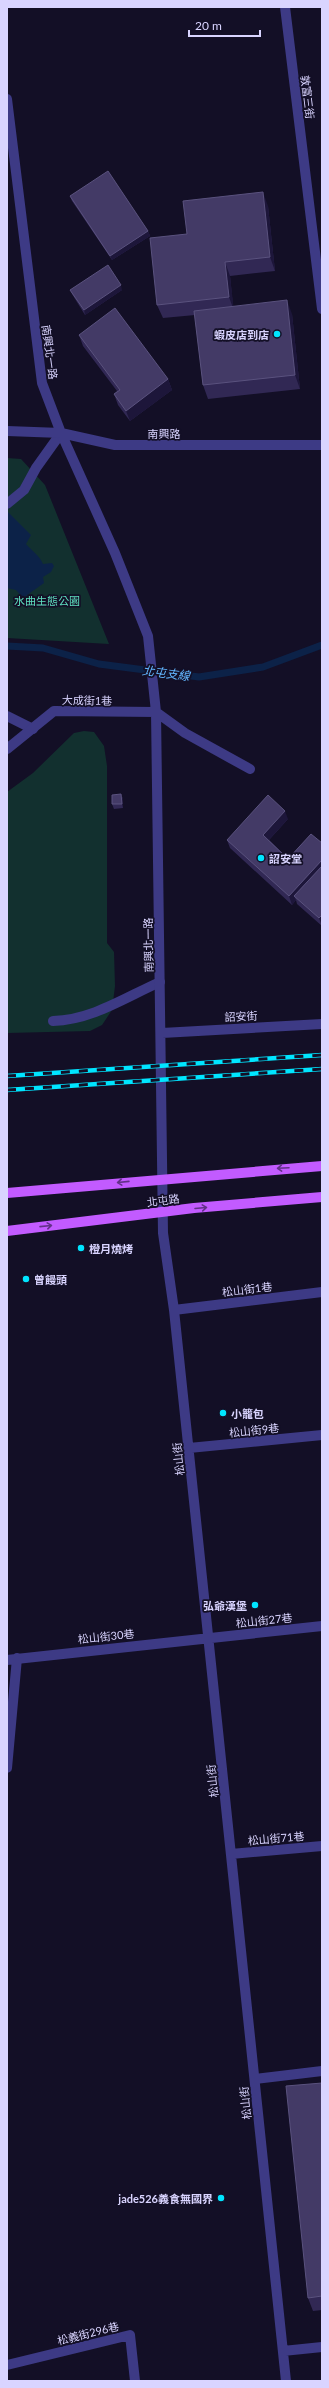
<svg xmlns="http://www.w3.org/2000/svg" width="329" height="2388" viewBox="0 0 329 2388" font-family="Lato,'Noto Sans TC',sans-serif">
  <rect width="100%" height="100%" fill="#130f26"/>
  <path fill="#12302f" d="M 7,458 L 21,459 L 45,485 L 109,644 L 7,638 Z
    M 84,731 L 94,732 L 104,746 L 107,766 L 107,943 L 114,952 L 115,986 L 112,1010 L 102,1025 L 90,1031 L 7,1033 L 7,792 L 33,773 L 74,733 Z"/>
  <path fill="#0c2248" d="M 7,511 L 31,535 L 26,544 C 32,551 39,555 43,564 L 52,563 L 54,566 L 51,572 L 43,577 L 44,583 L 23,598 L 16,590 L 7,588 Z"/>
  <g fill="none" stroke-linecap="round" stroke-linejoin="round">
    <path stroke="#0c2248" stroke-width="7" d="M 7,646 L 43,648 L 99,664 L 199,677 L 263,667 L 322,645"/>
    <path stroke="#3d3a85" stroke-width="10" d="M 7,504 L 24,490 L 36,468 L 61,433
      M 7,716 L 33,729
      M 53,1021 C 92,1020 126,997 160,982"/>
    <path stroke="#3d3a85" stroke-width="10" d="M 285,7 L 322,309
      M 7,99 L 42,383 L 61,433 L 115,553 L 148,636 L 156,712 L 163,1233 L 174,1310 L 286,2381
      M 7,431 L 61,433 L 115,445 L 322,445
      M 156,712 L 185,733 L 250,769
      M 7,749 L 54,711 L 156,712
      M 162,1033 L 322,1024
      M 174,1310 L 322,1292
      M 189,1448 L 322,1435
      M 7,1660 L 322,1626
      M 7,1768 L 17,1658
      M 231,1854 L 322,1846
      M 255,2079 L 322,2071
      M 283,2351 L 322,2347
      M 7,2365 L 130,2335 L 135,2381"/>
    <path stroke="#c25bff" stroke-width="10" d="M 7,1193 L 322,1166
      M 7,1231 L 194,1208 L 322,1197"/>
    <defs>
      <path id="rail" d="M 7,1076 L 322,1055
        M 7,1090 L 322,1069"/>
    </defs>
    <use href="#rail" stroke="#00e5ff" stroke-width="4.5"/>
    <use href="#rail" stroke="#130f26" stroke-width="3" stroke-dasharray="9" stroke-linecap="butt"/>
  </g>
  <path fill="#312854" d="M 70,196 L 148,231 L 150,236 L 112,260 L 72,201 Z
    M 268,206 L 275,271 L 230,276 L 233,306 L 292,314 L 300,389 L 208,399 L 203,385 L 195,315 L 163,318 L 157,305 L 187,234 Z
    M 70,290 L 122,290 L 85,315 L 72,294 Z
    M 79,335 L 168,379 L 172,390 L 130,421 L 118,405 L 114,394 L 117,391 L 83,346 Z
    M 121,794 L 123,799 L 123,808 L 114,809 L 112,804 Z
    M 288,819 L 269,840 L 288,859 L 322,843 L 322,926 L 297,904 L 296,900 L 292,905 L 230,848 L 227,840 Z
    M 322,2083 L 322,2310 L 313,2311 L 308,2298 Z"/>
  <path fill="#1d163a" d="M 263,192 L 268,206 L 275,271 L 270,257 Z
    M 148,231 L 150,236 L 112,260 L 110,256 Z
    M 225,262 L 230,276 L 234,311 L 229,297 Z
    M 121,285 L 122,290 L 85,315 L 84,310 Z
    M 287,300 L 292,314 L 300,389 L 295,375 Z
    M 168,379 L 172,390 L 130,421 L 126,411 Z
    M 121,794 L 123,799 L 123,808 L 122,804 Z
    M 285,811 L 288,819 L 266,843 L 263,835 Z
    M 322,860 L 322,871 L 294,896 L 296,900 L 292,905 L 289,896 Z
    M 322,915 L 322,926 L 319,918 Z"/>
  <path fill="#433a66" stroke="#5a527e" d="M 108,171 L 148,231 L 110,256 L 70,196 Z
    M 263,192 L 270,257 L 225,262 L 229,297 L 157,305 L 150,238 L 187,234 L 183,201 Z
    M 108,265 L 121,285 L 84,310 L 70,290 Z
    M 287,300 L 295,375 L 203,385 L 194,311 Z
    M 115,308 L 168,379 L 126,411 L 114,394 L 120,390 L 79,335 Z
    M 121,794 L 122,804 L 112,804 L 112,795 Z
    M 268,795 L 285,811 L 263,835 L 288,859 L 311,834 L 322,843 L 322,860 L 289,896 L 227,840 Z
    M 322,866 L 322,915 L 319,918 L 294,896 Z
    M 322,2083 L 322,2296 L 308,2298 L 286,2086 Z"/>
  <defs><path id="oneway-shaft" d="M-6 0H5M1.5-3L5.5 0L1.5 3" fill="none" stroke-width="1.6" stroke-linecap="round" stroke-linejoin="round"/></defs>
  <g stroke="#623188">
    <use href="#oneway-shaft" transform="translate(283 1168) rotate(177)"/>
    <use href="#oneway-shaft" transform="translate(123 1182) rotate(174)"/>
    <use href="#oneway-shaft" transform="translate(201 1208) rotate(-5)"/>
    <use href="#oneway-shaft" transform="translate(46 1226) rotate(-6)"/>
  </g>
  <g fill="#00e5ff" stroke="#130f26" stroke-width="1.5">
    <circle cx="277" cy="334" r="4"/>
    <circle cx="261" cy="858" r="4"/>
    <circle cx="81" cy="1248" r="4"/>
    <circle cx="26" cy="1279" r="4"/>
    <circle cx="223" cy="1413" r="4"/>
    <circle cx="255" cy="1605" r="4"/>
    <circle cx="221" cy="2198" r="4"/>
  </g>
  <g text-anchor="middle" dominant-baseline="central" stroke-width="3.5" stroke-linejoin="round" paint-order="stroke">
    <g font-size="11" fill="#d9d4ff" stroke="#130f26">
      <text transform="translate(308 97) rotate(83)">敦富三街</text>
      <text transform="translate(50 352) rotate(82)">南興北一路</text>
      <text x="164" y="433">南興路</text>
      <text transform="translate(87 700) rotate(1)">大成街1巷</text>
      <text transform="translate(148 945) rotate(-91)">南興北一路</text>
      <text transform="translate(241 1016) rotate(-3)">詔安街</text>
      <text transform="translate(163 1200) rotate(-7)">北屯路</text>
      <text transform="translate(247 1289) rotate(-7)">松山街1巷</text>
      <text transform="translate(254 1430) rotate(-6)">松山街9巷</text>
      <text transform="translate(178 1459) rotate(-96)">松山街</text>
      <text transform="translate(264 1620) rotate(-6)">松山街27巷</text>
      <text transform="translate(106 1636) rotate(-6)">松山街30巷</text>
      <text transform="translate(212 1781) rotate(-96)">松山街</text>
      <text transform="translate(276 1838) rotate(-5)">松山街71巷</text>
      <text transform="translate(245 2103) rotate(-96)">松山街</text>
      <text transform="translate(88 2333) rotate(-14)">松義街296巷</text>
    </g>
    <g font-size="11" font-weight="bold" fill="#d9d4ff" stroke="#130f26" text-anchor="start">
      <text x="269" y="334" text-anchor="end">蝦皮店到店</text>
      <text x="269" y="858">詔安堂</text>
      <text x="89" y="1248">橙月燒烤</text>
      <text x="34" y="1279">曾饅頭</text>
      <text x="231" y="1413">小籠包</text>
      <text x="247" y="1605" text-anchor="end">弘爺漢堡</text>
      <text x="213" y="2198" text-anchor="end">jade526義食無國界</text>
    </g>
    <g font-size="11" fill="#5fe0c0" stroke="#130f26">
      <text x="47" y="600">水曲生態公園</text>
    </g>
    <g font-size="12" font-style="italic" fill="#62b6ff" stroke="#130f26">
      <text transform="translate(166 673) rotate(7)">北屯支線</text>
    </g>
  </g>
  <rect width="329" height="2388" fill="none" stroke="#d9d4ff" stroke-width="16"/>
  <path d="M189 30v6h71v-6" fill="none" stroke="#d9d4ff" stroke-width="2"/>
  <text x="195" y="30" font-size="12" fill="#d9d4ff" stroke="#130f26" stroke-width="3" paint-order="stroke">20 m</text>
</svg>
